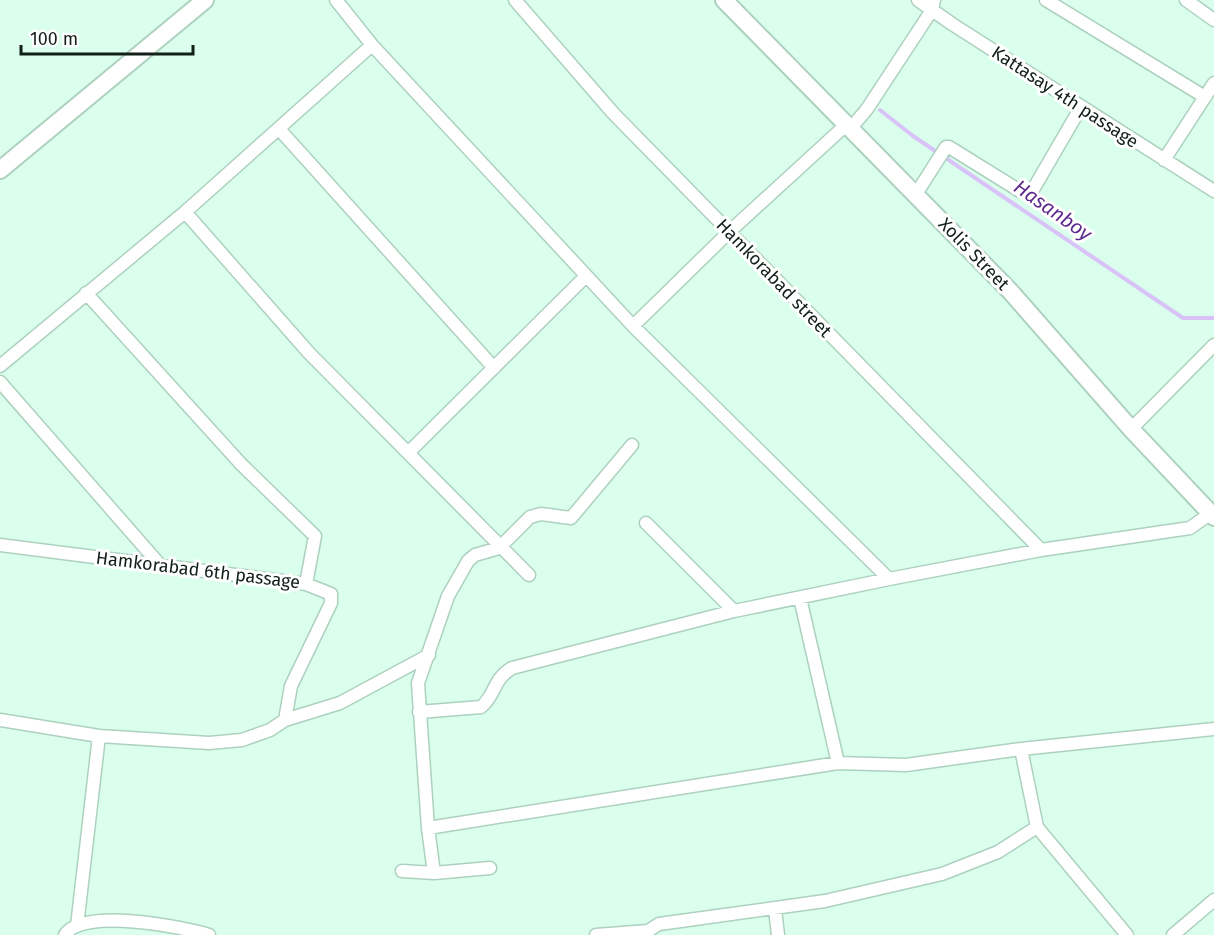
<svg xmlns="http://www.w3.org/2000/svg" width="1214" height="935" viewBox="0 0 1214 935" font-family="'Fira Sans',sans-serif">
  <rect width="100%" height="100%" fill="#daffec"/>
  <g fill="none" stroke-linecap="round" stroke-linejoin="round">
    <path stroke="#d8c2f7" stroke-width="4" d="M 880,110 L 913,136 L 1183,318 L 1214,318"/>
    <defs>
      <path id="minor" d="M 336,0 L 372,45 L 633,326 L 889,579
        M 515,0 L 613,113 L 1041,550
        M 918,0 L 952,24 L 1214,191
        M 1046,0 L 1205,97
        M 1186,0 L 1214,20
        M 851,128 L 867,109 L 932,10 L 934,0
        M 280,130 L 494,368
        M 1164,160 L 1214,83
        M 916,194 L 946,147 L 949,147 L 1020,191 L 1031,193 L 1081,107
        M 185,212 L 309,353 L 529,575
        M 86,293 L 241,464 L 315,536 L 306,584
        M 633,326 L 729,232 L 847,124
        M 0,366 L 185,212 L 372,45
        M 0,382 L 160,565
        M 1131,429 L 1214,345
        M 408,453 L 586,276
        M 646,523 L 734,611
        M 0,545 L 306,584 L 331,594 L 331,603 L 291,686 L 285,720
        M 800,598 L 838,763
        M 419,712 L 481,707 C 496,695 492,680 512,668 L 734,611 L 889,579 L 1041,550 L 1190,528 L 1211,513
        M 0,720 L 99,736 L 209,743 L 242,740 L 270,730 L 285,720 L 340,703 L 429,655
        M 1037,827 L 1127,935
        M 428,828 L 838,763 L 906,765 L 1021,749 L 1214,729
        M 490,868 L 434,873 L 428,828 L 418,683 L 448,596 L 468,561 L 475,555 L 499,548 L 530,517 L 541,514 L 571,518 L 632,445
        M 402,871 L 434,873
        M 775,909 L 778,935
        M 77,926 L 99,736
        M 65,935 C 82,907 183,927 209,935
        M 596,935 L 648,931
        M 647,935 L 648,931 L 659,924 L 825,901 L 942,874 L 998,852 L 1037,827 L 1021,749
        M 1173,935 L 1214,900"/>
      <path id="tertiary" d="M 724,0 L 1010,291 L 1131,429 L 1214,517
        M 0,170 L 205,0"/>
    </defs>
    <use href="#minor" stroke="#add1bf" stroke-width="15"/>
    <use href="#tertiary" stroke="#add1bf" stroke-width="20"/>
    <use href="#minor" stroke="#fff" stroke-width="12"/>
    <use href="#tertiary" stroke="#fff" stroke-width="16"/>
  </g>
  <g text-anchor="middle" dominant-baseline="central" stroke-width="6" stroke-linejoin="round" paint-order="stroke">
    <g font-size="18" fill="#122019" stroke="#fff">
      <text transform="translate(1065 97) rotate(33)">Kattasay 4th passage</text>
      <text transform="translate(974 254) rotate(46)">Xolis Street</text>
      <text transform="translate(774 278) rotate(46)">Hamkorabad street</text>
      <text transform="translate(198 570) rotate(7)">Hamkorabad 6th passage</text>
    </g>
    <g font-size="20" font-style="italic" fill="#5e2a8d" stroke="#fff">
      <text transform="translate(1053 210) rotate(35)">Hasanboy</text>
    </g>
  </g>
  <path d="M21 45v9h172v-9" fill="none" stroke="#122019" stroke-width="3"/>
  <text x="30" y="45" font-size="18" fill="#122019" stroke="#ffffff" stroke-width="4.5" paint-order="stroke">100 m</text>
</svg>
